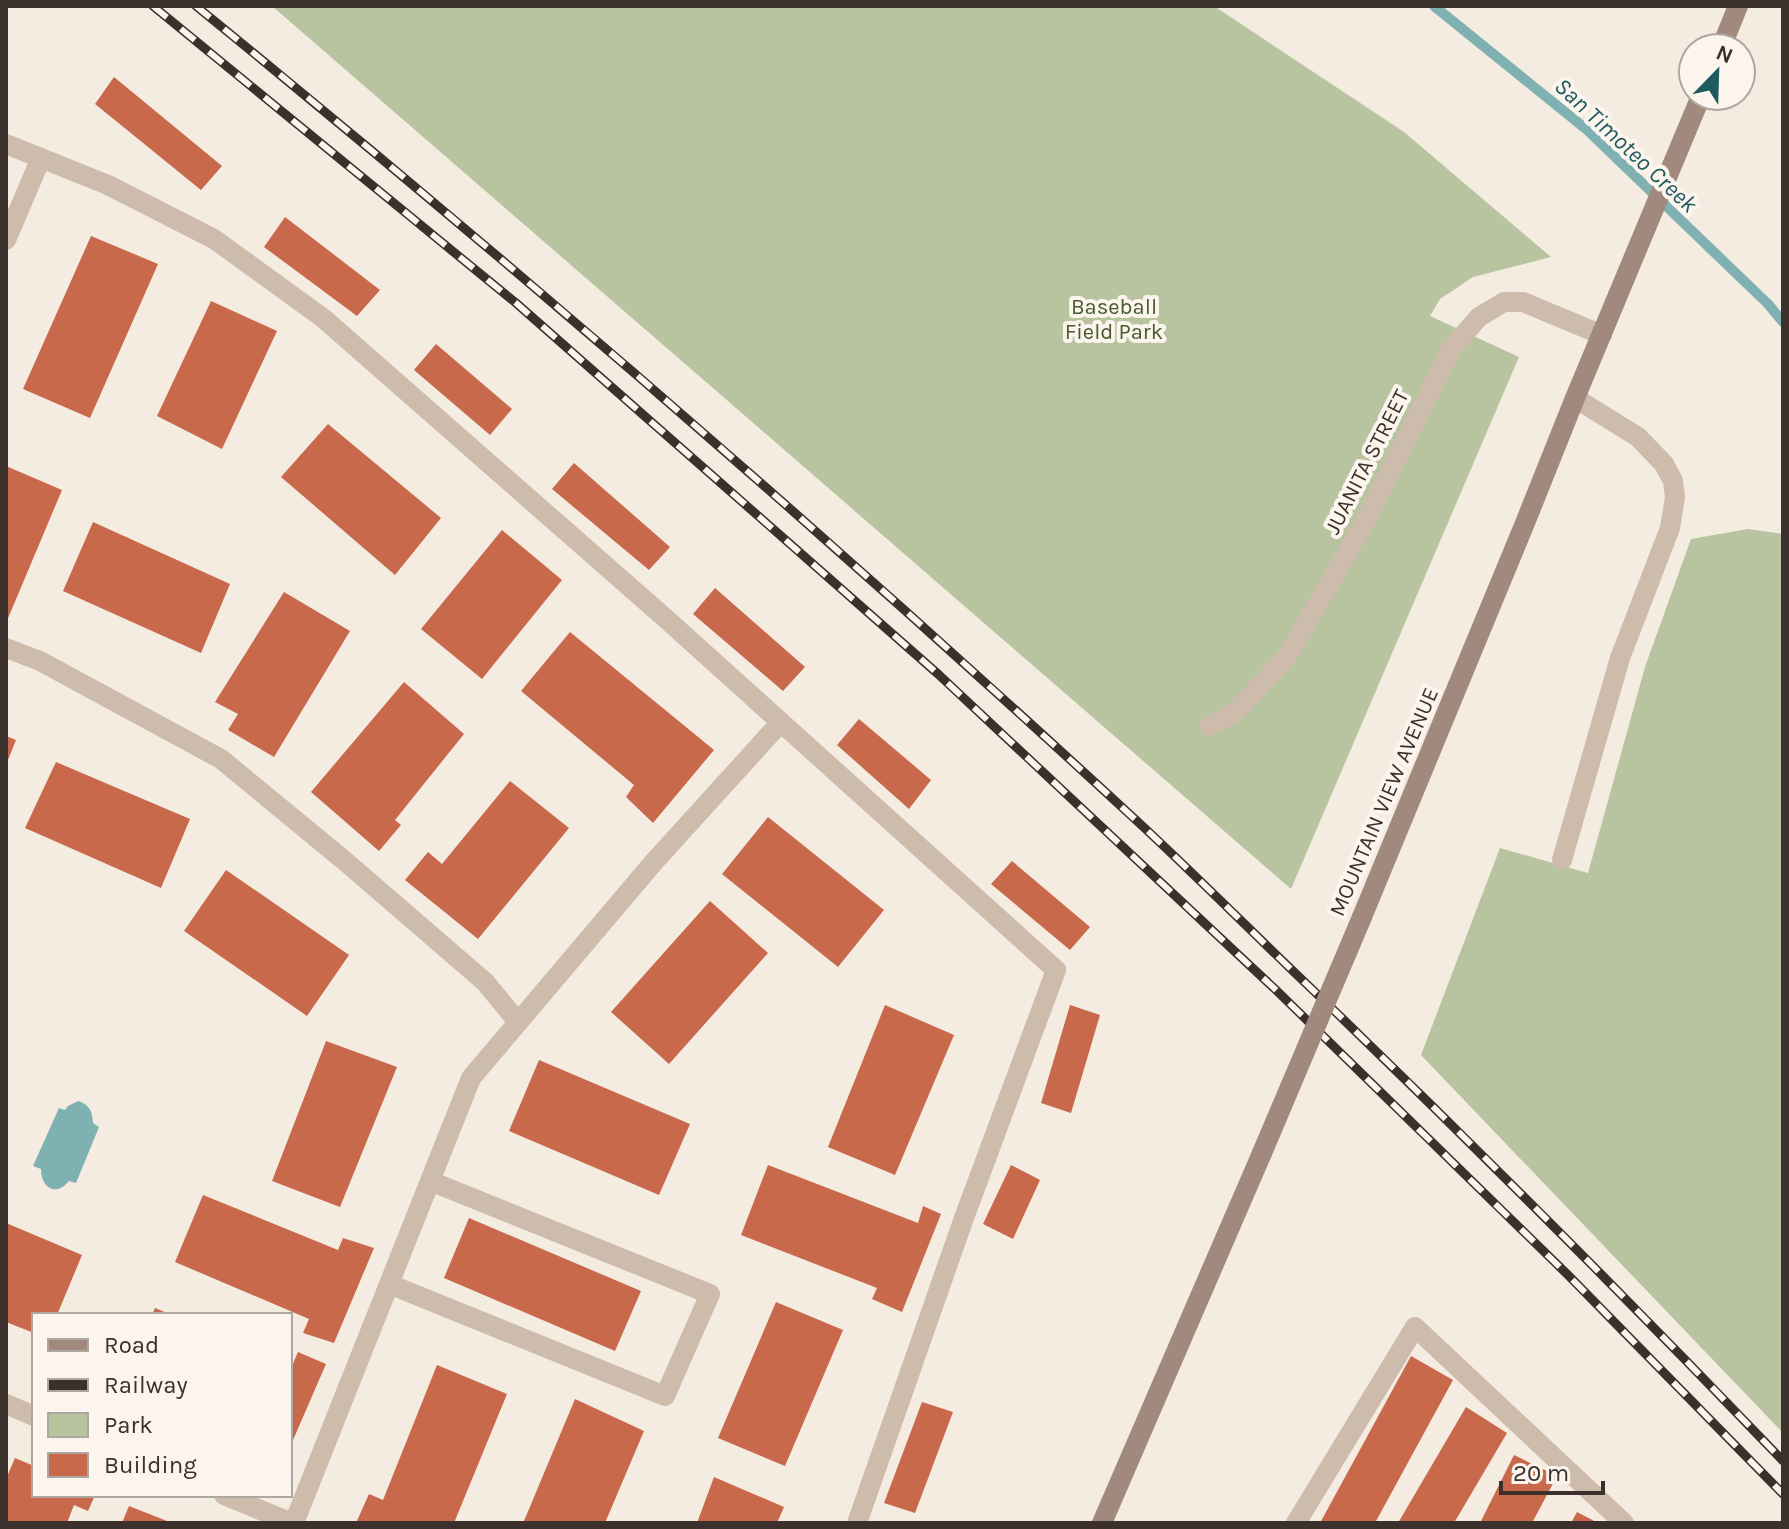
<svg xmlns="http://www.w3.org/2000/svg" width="1789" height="1529" viewBox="0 0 1789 1529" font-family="Karla,sans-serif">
  <rect width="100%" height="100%" fill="#f4ebe1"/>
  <path fill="#b8c4a0" d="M 272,6 L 1214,6 L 1404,132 L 1551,257 L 1473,277 L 1440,299 L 1430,316 L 1519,357 L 1291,889 Z
    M 1748,529 L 1783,534 L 1783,1433 L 1421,1055 L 1500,848 L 1588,873 L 1645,667 L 1691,539 Z"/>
  <path fill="#7fb0b2" d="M 78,1101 C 90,1105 92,1111 93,1123 L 99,1127 L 76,1183 L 69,1181 C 56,1197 41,1188 41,1169 L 33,1166 L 59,1108 L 65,1110 L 68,1106 Z"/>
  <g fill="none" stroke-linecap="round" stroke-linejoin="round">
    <path stroke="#7fb0b2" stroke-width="10" d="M 1434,6 L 1586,129 L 1768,304 L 1783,322"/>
  </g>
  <path fill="#c8694b" d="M 114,77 L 222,166 L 201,190 L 95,104 Z
    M 285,217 L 380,290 L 357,316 L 264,247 Z
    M 91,236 L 158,264 L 90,418 L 23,389 Z
    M 211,301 L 277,331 L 222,449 L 157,416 Z
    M 436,344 L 512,409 L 490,435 L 414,370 Z
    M 328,424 L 441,518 L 395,575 L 281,477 Z
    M 574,463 L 670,547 L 649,570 L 552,489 Z
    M 6,466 L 62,490 L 6,623 Z
    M 93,522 L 230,584 L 201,653 L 63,591 Z
    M 502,530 L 562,580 L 482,679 L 421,629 Z
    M 715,588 L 805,667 L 783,691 L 693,614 Z
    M 284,592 L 350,631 L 274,757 L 228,730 L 238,714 L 215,702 Z
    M 570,632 L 714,750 L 653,823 L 626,797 L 634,785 L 521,691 Z
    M 404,682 L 464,734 L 395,820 L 401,825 L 379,851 L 311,792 Z
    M 859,719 L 931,780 L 909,809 L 837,745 Z
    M 6,736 L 16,740 L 6,765 Z
    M 56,762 L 190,819 L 161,888 L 25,828 Z
    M 510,781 L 569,828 L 478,939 L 405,880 L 428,852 L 442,864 Z
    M 768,817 L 884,910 L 838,967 L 722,874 Z
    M 1012,861 L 1090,927 L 1070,950 L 991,884 Z
    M 226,870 L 349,955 L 307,1016 L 184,931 Z
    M 710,901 L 768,953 L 669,1064 L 611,1012 Z
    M 885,1005 L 954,1035 L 895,1175 L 828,1147 Z
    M 1070,1005 L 1100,1015 L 1071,1113 L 1041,1103 Z
    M 326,1041 L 397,1067 L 340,1207 L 272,1181 Z
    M 539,1060 L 690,1124 L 659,1195 L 509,1131 Z
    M 768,1165 L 918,1223 L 923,1206 L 941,1214 L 902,1312 L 872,1299 L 877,1288 L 741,1235 Z
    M 1011,1165 L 1040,1180 L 1013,1239 L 983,1224 Z
    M 203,1195 L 338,1250 L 343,1238 L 374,1248 L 334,1343 L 303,1333 L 309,1319 L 175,1262 Z
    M 469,1218 L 641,1291 L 615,1351 L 444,1278 Z
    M 6,1223 L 82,1255 L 57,1315 L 34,1315 L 34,1333 L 6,1322 Z
    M 776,1302 L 843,1330 L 785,1466 L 718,1438 Z
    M 155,1308 L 172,1315 L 152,1315 Z
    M 298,1352 L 326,1364 L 290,1447 L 290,1365 L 292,1366 Z
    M 1411,1356 L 1453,1380 L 1375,1523 L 1320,1523 Z
    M 437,1365 L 507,1394 L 454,1523 L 356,1523 L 369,1494 L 383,1500 Z
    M 575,1399 L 644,1431 L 605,1523 L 528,1523 L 524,1521 Z
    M 922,1402 L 953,1412 L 915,1513 L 884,1503 Z
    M 1466,1407 L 1507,1433 L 1454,1523 L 1398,1523 Z
    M 1514,1455 L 1557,1476 L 1532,1523 L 1480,1523 Z
    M 15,1458 L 34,1466 L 34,1495 L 95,1495 L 88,1511 L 74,1505 L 67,1523 L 6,1523 L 6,1479 Z
    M 714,1477 L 784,1507 L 777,1523 L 697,1523 Z
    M 129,1506 L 172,1523 L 122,1523 Z
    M 1577,1512 L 1598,1523 L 1571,1523 Z"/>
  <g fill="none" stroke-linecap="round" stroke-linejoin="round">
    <path stroke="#cdbbac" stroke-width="20" d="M 6,144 L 108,185 L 214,239 L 323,318 L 664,617 L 1056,970 L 964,1218 L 857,1523
      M 6,240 L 41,158
      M 6,648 L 40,661 L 221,759 L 346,862 L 485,982 L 518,1022
      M 1209,726 L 1232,715 L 1286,658 L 1365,522 L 1451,349 L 1479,317 L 1504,302 L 1523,302 L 1602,335
      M 389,1284 L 665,1396 L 710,1294 L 430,1181
      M 6,1404 L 34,1416
      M 224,1495 L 292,1523
      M 294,1523 L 471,1078 L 653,863 L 781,722
      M 1296,1523 L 1415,1327 L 1624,1523"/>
    <path stroke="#cdbbac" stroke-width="20" d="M 1562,860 L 1620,658 L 1670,528 L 1675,497 L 1673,481 L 1664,464 L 1638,437 L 1575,398"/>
    <path stroke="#a18a7d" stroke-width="20" d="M 1721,48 L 1738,6
      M 1362,917 L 1525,523 L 1575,398 L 1701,96
      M 1102,1523 L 1262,1153"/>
    <defs>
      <path id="rail" d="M 153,6 L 516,303 L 938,674 L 1276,990 L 1568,1275 L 1783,1494
        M 196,6 C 518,268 832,540 1137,821 C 1190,870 1241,921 1293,971 C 1460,1131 1623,1294 1783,1461"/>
    </defs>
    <use href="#rail" stroke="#3b302b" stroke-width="9"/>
    <use href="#rail" stroke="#fbf5ee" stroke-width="6" stroke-dasharray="18" stroke-linecap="butt"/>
    <path stroke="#a18a7d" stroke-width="20" d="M 1262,1153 L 1362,917"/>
  </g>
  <g text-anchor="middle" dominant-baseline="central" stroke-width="8" stroke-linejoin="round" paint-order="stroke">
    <g font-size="22" fill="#4a5a2e" stroke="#fbf5ee">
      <text x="1114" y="307">Baseball<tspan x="1114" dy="25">Field Park</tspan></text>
    </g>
    <g font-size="22" fill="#3b302b" stroke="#fbf5ee">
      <text transform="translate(1367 462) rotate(-63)">JUANITA STREET</text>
      <text transform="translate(1384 802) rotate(-67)">MOUNTAIN VIEW AVENUE</text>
    </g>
    <g font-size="24" font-style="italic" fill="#1f5a5e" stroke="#fbf5ee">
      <text transform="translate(1626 145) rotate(43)">San Timoteo Creek</text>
    </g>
  </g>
  <rect width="1789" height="1529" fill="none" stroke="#3b302b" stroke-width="16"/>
  <rect x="32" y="1313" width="260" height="184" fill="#fbf5ee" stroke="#aea6a0" stroke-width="2"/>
  <rect x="48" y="1339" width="40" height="12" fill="#a18a7d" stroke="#aea6a0" stroke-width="2"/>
  <text x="104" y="1353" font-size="24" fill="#3b302b">Road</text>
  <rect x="48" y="1379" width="40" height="12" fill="#3b302b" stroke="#aea6a0" stroke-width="2"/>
  <text x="104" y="1393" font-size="24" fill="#3b302b">Railway</text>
  <rect x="48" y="1413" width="40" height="24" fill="#b8c4a0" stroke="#aea6a0" stroke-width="2"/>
  <text x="104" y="1433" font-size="24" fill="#3b302b">Park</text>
  <rect x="48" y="1453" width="40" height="24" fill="#c8694b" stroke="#aea6a0" stroke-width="2"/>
  <text x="104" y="1473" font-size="24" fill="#3b302b">Building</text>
  <g transform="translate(1717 72) rotate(23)"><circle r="38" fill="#fbf5ee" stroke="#aea6a0" stroke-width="2"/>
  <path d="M0-6L14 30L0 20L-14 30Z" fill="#1f5a5e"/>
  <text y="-12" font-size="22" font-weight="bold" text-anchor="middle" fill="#3b302b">N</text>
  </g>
  <path d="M1501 1481v12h102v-12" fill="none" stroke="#3b302b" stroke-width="4"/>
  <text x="1513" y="1481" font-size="24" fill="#3b302b" stroke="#fbf5ee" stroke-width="6" paint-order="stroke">20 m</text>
</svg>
